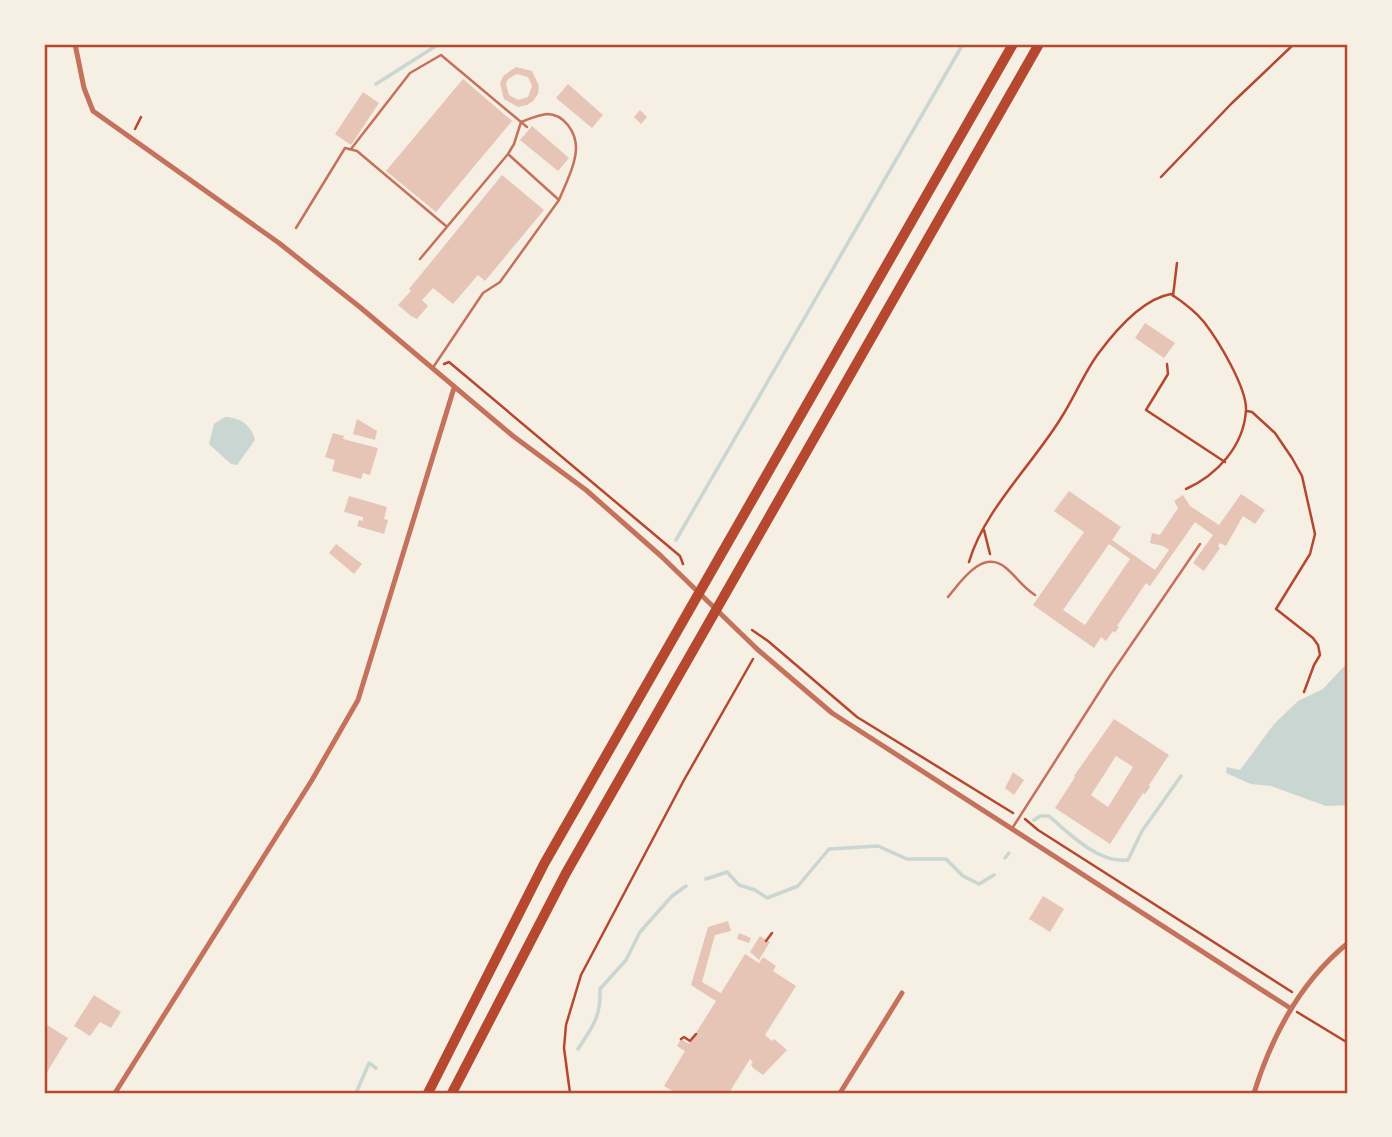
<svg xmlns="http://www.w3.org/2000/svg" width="1392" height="1137" viewBox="0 0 1392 1137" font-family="Cabin,sans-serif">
  <rect width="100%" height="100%" fill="#f6efe4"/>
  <path fill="#c9d6d2" d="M 225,417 C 240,417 252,426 255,440 L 237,465 L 231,464 L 209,444 L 214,424 Z
    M 1348,662 L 1348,805 L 1326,806 L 1271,786 L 1251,784 L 1226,773 L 1227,767 L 1240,770 L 1274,724 L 1298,701 L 1323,689 Z"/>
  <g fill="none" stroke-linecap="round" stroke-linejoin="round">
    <path stroke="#c9d6d2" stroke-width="3.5" d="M 376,84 L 439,44
      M 676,540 L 963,44
      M 1034,820 L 1040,816 L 1049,816 C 1069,834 1100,864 1128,860 L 1142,831 L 1181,776
      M 1005,858 L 1009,853
      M 706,879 L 727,872 L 739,885 L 755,890 L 767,898 L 798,886 L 829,849 L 878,846 L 907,859 L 946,859 L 963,876 L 979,884 L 994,875
      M 578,1049 C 593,1026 601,1017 600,989 L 626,960 L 640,932 L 672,896 L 686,886
      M 356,1093 L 369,1063 L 376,1068"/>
  </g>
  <path fill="#e6c5b7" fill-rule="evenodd" d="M 516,67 L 532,71 L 539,86 L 538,94 L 533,101 L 527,105 L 518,107 L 504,99 L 500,84 L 503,76 ZM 517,74 L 528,77 L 532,86 L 528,97 L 518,100 L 509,95 L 506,84 L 508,79 Z
    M 463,79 L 512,121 L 436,212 L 386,171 Z
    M 568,84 L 603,115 L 592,128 L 556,98 Z
    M 363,92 L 379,103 L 351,145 L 335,134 Z
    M 640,110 L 647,117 L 641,124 L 634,117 Z
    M 532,126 L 569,158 L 558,171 L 520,140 Z
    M 502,175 L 544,210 L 485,281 L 478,275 L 453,304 L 433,288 L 422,300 L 428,306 L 417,319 L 411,316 L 398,305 L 411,291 L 409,289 Z
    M 1145,323 L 1175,343 L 1164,358 L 1135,338 Z
    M 357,419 L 377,431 L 375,440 L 353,434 Z
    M 333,433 L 344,436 L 343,439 L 378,448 L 370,475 L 363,473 L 361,479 L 332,471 L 335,460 L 325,457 Z
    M 1069,491 L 1121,527 L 1112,540 L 1155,570 L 1169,550 L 1163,546 L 1150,543 L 1152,533 L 1160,535 L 1178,508 L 1174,501 L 1183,495 L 1190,506 L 1219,525 L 1241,494 L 1265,510 L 1255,524 L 1243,516 L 1226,546 L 1220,543 L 1218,546 L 1220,548 L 1204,571 L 1193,563 L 1213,535 L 1195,522 L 1150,586 L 1146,583 L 1117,626 L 1119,627 L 1115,633 L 1113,631 L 1106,641 L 1101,637 L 1094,648 L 1033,605 L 1084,532 L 1054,511 ZM 1109,544 L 1130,559 L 1085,625 L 1063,610 Z
    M 349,496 L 387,507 L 384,519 L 388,520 L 384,534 L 357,526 L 359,520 L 363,521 L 363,517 L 344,512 Z
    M 336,544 L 362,564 L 354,574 L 329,553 Z
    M 1114,719 L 1169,755 L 1149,785 L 1150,787 L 1145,794 L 1143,793 L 1110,844 L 1055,808 L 1075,777 L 1074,776 ZM 1116,756 L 1133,767 L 1108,807 L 1091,795 Z
    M 1013,772 L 1024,780 L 1014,795 L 1005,788 Z
    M 1043,896 L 1064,909 L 1050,932 L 1029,919 Z
    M 728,921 L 731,931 L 715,935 L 702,982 L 721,993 L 745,954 L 759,963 L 763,957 L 776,966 L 773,971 L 796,986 L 765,1035 L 772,1041 L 774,1039 L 787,1050 L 763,1075 L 753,1068 L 751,1064 L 753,1062 L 750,1059 L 729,1093 L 676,1093 L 664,1086 L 685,1051 L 677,1046 L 681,1039 L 689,1044 L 716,1001 L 691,985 L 708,927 Z
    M 739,933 L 751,938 L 749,943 L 737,939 Z
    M 760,936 L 770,942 L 759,960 L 750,952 Z
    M 94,995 L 121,1012 L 111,1028 L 100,1022 L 90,1036 L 74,1026 Z
    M 44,1023 L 68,1038 L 44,1077 Z"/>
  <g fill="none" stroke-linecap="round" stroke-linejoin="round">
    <path stroke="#b5482f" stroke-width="2.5" d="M 135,129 L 141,117
      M 1161,177 L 1232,103 L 1294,44
      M 1173,296 L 1177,263
      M 444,364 L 449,362 L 680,556 L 683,564
      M 1167,364 L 1168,374 L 1146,410 L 1225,462
      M 1247,411 L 1252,412 L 1275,433 L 1292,458 L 1302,476 L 1315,534 L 1310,554 L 1276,609 L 1313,638 L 1318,645 L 1320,655 L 1314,665 L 1304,692
      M 984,530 L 990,554
      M 969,562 C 984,510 1033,464 1061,418 C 1074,398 1084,373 1098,354 C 1115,331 1142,299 1171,294 C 1183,302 1195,311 1204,322 C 1218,340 1247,388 1246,410 C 1244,446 1217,475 1186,489
      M 752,630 L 768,641 L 857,717 L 1013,813
      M 1025,819 L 1038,830 L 1292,992
      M 766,941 L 772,933
      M 1297,1012 L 1348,1043
      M 681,1039 L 684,1037 L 690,1041 L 696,1034
      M 570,1093 L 564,1048 L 566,1025 L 581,975 L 684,780 L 753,659"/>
    <path stroke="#c5725c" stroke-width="2.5" d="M 351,149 L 410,73 L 441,55 L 527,127
      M 296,228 L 345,148 L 357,151 L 446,226
      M 420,259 L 508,154 L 514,144 L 521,122 C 529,119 538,115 547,114 C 564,114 576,132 576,148 C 576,164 565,185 559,200
      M 434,366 L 483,293 L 500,282 L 559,200 L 508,154
      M 948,597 C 961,581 983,548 1006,568 C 1018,578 1021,586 1035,595
      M 1013,827 L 1109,677 L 1200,544"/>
    <path stroke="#c5725c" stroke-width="5" d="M 75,44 L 84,88 L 93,111 L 279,243 L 361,308 L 513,436 L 586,490 L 661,556 L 757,649 L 832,713 L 1290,1008
      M 115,1093 L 312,780 L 358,700 L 454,388
      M 840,1093 L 902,993
      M 1254,1093 C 1272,1035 1301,981 1348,943"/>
    <path stroke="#b5482f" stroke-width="10" d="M 428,1093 L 544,864 L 1013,44
      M 452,1093 L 566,873 L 1039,44"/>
  </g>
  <rect width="1392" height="1137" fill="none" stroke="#f6efe4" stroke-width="91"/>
  <rect x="46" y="46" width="1300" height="1046" fill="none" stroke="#b5482f" stroke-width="2.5"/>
</svg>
